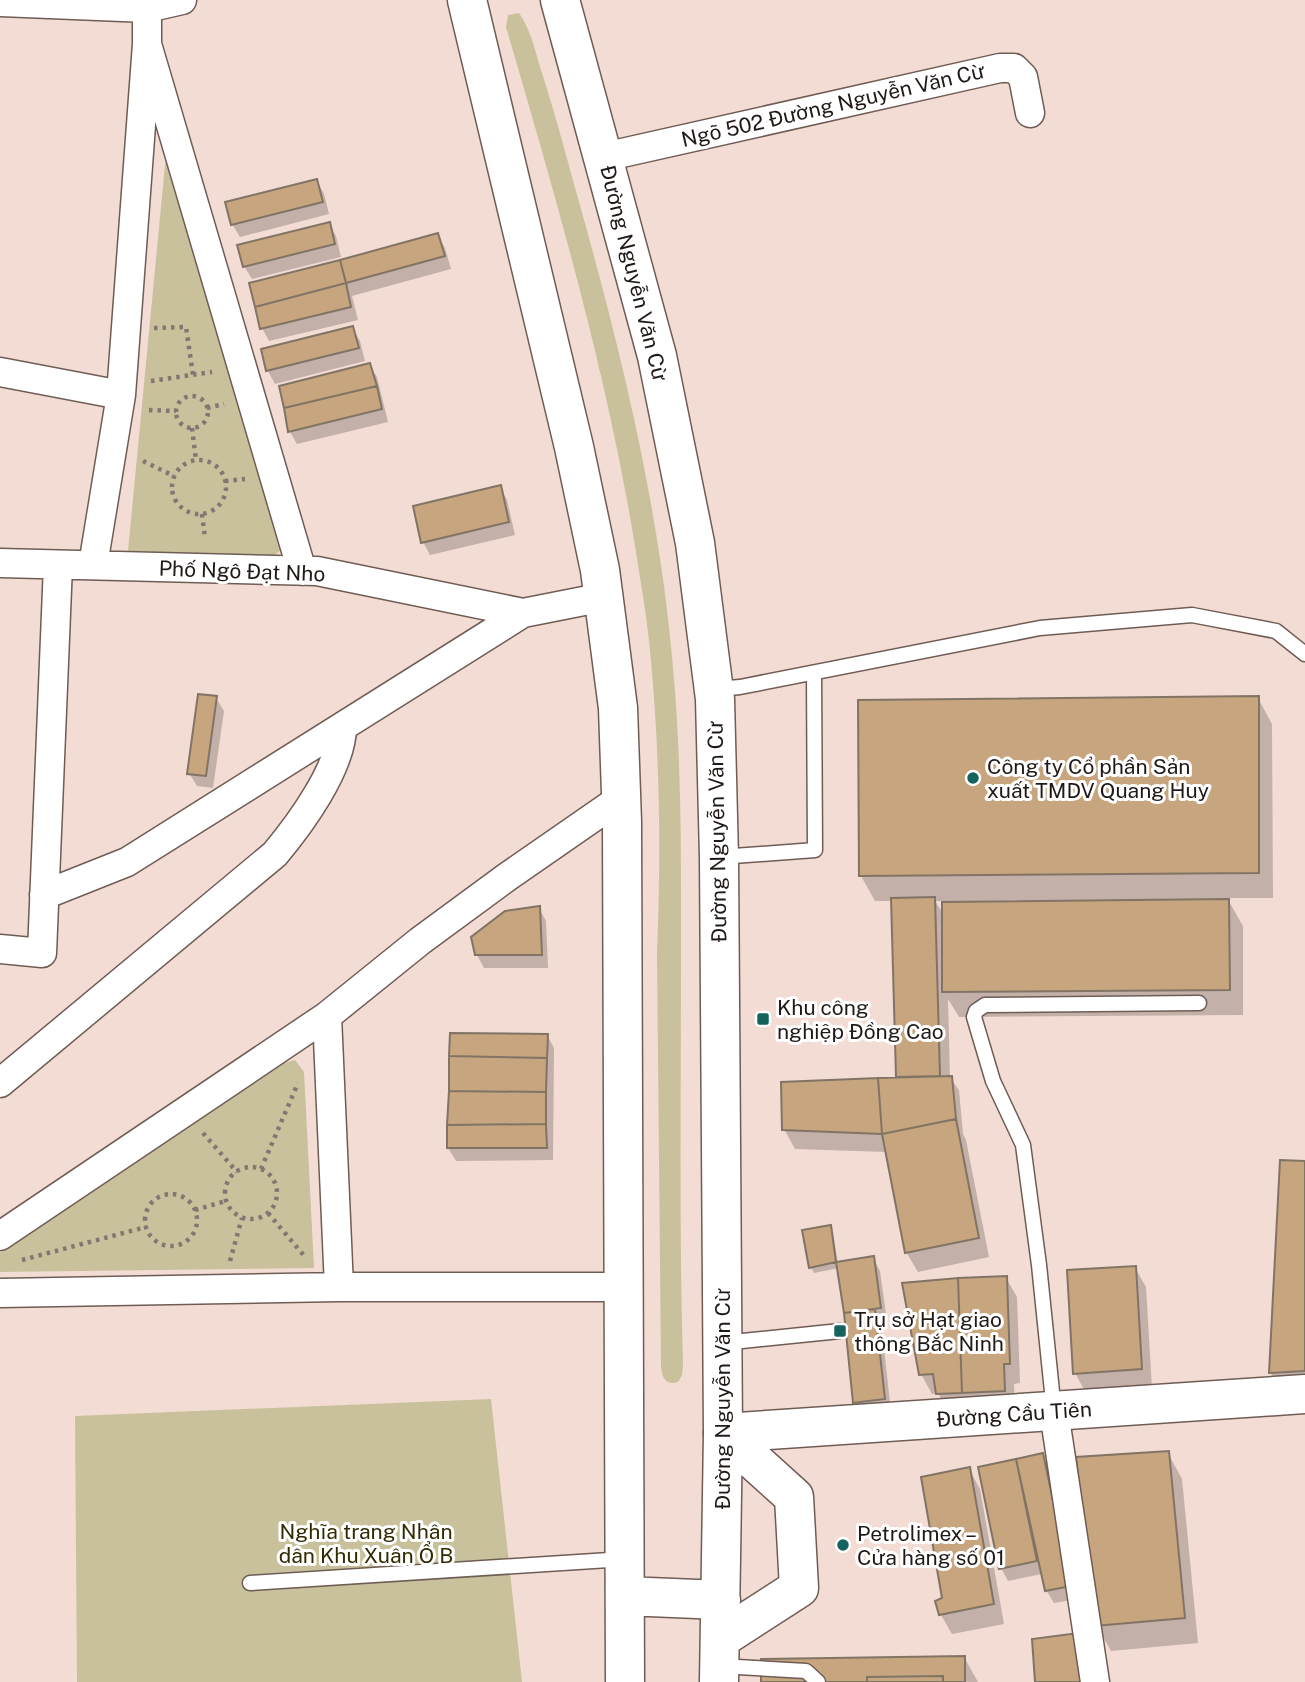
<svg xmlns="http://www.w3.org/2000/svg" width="1305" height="1682" viewBox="0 0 1305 1682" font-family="'Public Sans',sans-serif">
  <rect width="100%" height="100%" fill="#f3dcd4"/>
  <path fill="#c8c19b" d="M 519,13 C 531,30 535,51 541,70 C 556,116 568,163 581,209 C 623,359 660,513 673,668 C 682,764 681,862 681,958 C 681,1094 679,1229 683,1365 L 682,1375 L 678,1382 C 665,1386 662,1377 661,1366 L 657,953 C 661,856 660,758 651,661 C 648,623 641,584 635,546 C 606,369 556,198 506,27 L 508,15 Z
    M 168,134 L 283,541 L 280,551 L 273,556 L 128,551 Z
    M 295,1060 L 304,1072 L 314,1268 L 0,1272 L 0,1253 L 281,1064 Z
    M 491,1399 L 522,1682 L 77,1682 L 75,1416 Z"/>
  <path fill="#0003" fill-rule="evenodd" d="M 317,181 L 324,194 L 329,214 L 240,237 L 232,224 Z
    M 329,224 L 336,236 L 341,257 L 252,279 L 244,266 Z
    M 437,235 L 445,248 L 451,269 L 352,296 L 358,320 L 269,341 L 262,328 L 251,284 Z
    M 352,328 L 360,341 L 365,361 L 275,384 L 268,371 L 263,350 Z
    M 369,365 L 377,377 L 388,422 L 297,444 L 290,432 Z
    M 500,487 L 507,500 L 515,535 L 430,555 L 423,542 Z
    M 216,698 L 224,711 L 213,788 L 197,786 L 189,773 Z
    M 1258,698 L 1272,724 L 1273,898 L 1227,898 L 1243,926 L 1243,1015 L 959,1017 L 948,999 L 950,1078 L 959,1090 L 963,1134 L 966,1140 L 989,1257 L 918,1272 L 906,1252 L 887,1152 L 795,1149 L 784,1129 L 899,1079 L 893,901 L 875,901 L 861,876 ZM 935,901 L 944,901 L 944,915 Z
    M 539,908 L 546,921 L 548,968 L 484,968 L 477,955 Z
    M 547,1035 L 554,1048 L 553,1160 L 456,1161 L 448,1148 Z
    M 1305,1163 L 1305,1391 L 1282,1392 L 1271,1373 Z
    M 830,1227 L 833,1233 L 838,1263 L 873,1258 L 880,1271 L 887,1321 L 881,1321 L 891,1412 L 863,1415 L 855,1402 L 839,1268 L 814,1273 L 811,1267 Z
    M 1135,1268 L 1146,1287 L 1152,1389 L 1086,1393 L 1075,1373 Z
    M 1006,1278 L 1017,1297 L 1020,1383 L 1014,1384 L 1015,1411 L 949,1413 L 938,1393 L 932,1394 L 921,1374 Z
    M 1168,1453 L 1182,1479 L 1198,1643 L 1111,1651 L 1097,1626 Z
    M 1042,1455 L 1049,1468 L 1077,1599 L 1054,1603 L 1046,1590 L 1042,1574 L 1008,1581 L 1001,1568 L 981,1469 Z
    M 969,1469 L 980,1489 L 1004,1624 L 952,1634 L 941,1615 L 937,1602 L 944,1599 Z
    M 964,1657 L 978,1682 L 762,1682 Z"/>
  <path fill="#c7a57e" stroke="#827465" stroke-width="2" d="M 317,179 L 323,202 L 231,225 L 225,202 Z
    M 330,222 L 335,244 L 243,267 L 237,245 Z
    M 438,233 L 445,256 L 346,283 L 340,260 Z
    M 340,260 L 346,283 L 255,307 L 249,283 Z
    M 346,283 L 351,307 L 260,329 L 255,307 Z
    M 353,326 L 359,348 L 266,371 L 261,349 Z
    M 370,363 L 377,386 L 284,408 L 279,386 Z
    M 377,386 L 382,409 L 288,432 L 284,408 Z
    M 501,485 L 509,522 L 421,543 L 413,506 Z
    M 198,694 L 217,696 L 206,776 L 187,774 Z
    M 1259,696 L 1259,873 L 859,876 L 858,700 Z
    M 935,897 L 940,1076 L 896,1077 L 891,898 Z
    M 1229,899 L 1230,990 L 942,992 L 942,902 Z
    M 540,906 L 542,955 L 475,955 L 471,937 L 505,911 Z
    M 450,1033 L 548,1034 L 547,1058 L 449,1056 Z
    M 449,1056 L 547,1058 L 546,1092 L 449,1091 Z
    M 952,1076 L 956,1119 L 882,1134 L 878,1078 Z
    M 878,1078 L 882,1134 L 782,1130 L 781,1082 Z
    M 449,1091 L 546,1092 L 546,1124 L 447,1125 Z
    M 956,1119 L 979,1238 L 905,1253 L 882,1134 Z
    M 546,1124 L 547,1148 L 447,1148 L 447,1125 Z
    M 1280,1160 L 1305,1161 L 1305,1371 L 1269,1373 Z
    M 831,1225 L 836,1262 L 809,1268 L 802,1230 Z
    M 874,1256 L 881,1308 L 844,1313 L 836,1262 Z
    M 1136,1266 L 1142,1369 L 1073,1374 L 1067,1270 Z
    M 1007,1276 L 1010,1364 L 1004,1364 L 1005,1391 L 962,1393 L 958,1278 Z
    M 958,1278 L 962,1393 L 936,1394 L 933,1374 L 919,1375 L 902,1283 Z
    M 875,1309 L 885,1399 L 853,1403 L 844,1313 Z
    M 1169,1451 L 1185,1618 L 1095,1626 L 1076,1457 Z
    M 1043,1453 L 1071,1586 L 1045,1591 L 1016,1459 Z
    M 1016,1459 L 1037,1561 L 999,1569 L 978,1467 Z
    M 970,1467 L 994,1604 L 939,1615 L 935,1601 L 942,1598 L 921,1477 Z
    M 1078,1633 L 1084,1682 L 1035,1682 L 1032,1639 Z
    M 965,1656 L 965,1682 L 761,1682 L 761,1659 Z
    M 943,1676 L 943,1682 L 867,1682 L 867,1677 Z"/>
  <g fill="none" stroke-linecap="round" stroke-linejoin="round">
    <defs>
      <path id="lane" d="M 717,689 L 740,687 L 1040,628 L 1192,615 L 1276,631 L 1305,654
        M 720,857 L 815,850 L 814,673
        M 723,1343 L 840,1331
        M 1054,1411 L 1039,1265 L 1023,1145 L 993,1081 L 974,1017 L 976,1011 L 985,1005 L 1199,1003
        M 250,1583 L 625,1559
        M 720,1666 L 806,1671 L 818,1682"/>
      <path id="street" d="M 0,2 L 147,8 L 182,0
        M 147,44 L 302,571
        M 604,157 L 1000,68 L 1014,68 L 1023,77 L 1030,113
        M 0,372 L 121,395 L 147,44 L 147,8
        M 0,563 L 317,571 L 523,613 L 604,597
        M 93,565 L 121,395
        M 44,895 L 127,862 L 523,613
        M 0,949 L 42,953 L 58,565
        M 327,1016 L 339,1287
        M 0,1083 L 275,854 C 300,824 342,767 342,727
        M 0,1236 L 327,1016 L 420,941 L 507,877 L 621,798
        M 0,1293 L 339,1287 L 623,1287
        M 1054,1412 L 1095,1682"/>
      <path id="secondary" d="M 723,1433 L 1305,1394"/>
      <path id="primary" d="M 467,0 L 574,447 L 600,570 L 618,708 L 622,822 L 625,1682
        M 560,0 L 657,356 L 695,543 L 715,699 L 719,857 L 723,1433 L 719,1682
        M 625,1596 L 721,1600
        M 720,1639 L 799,1588 L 794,1497 L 723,1433"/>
    </defs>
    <use href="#lane" stroke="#6f5c55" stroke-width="17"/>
    <use href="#street" stroke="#6f5c55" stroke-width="31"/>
    <use href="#secondary" stroke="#6f5c55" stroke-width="41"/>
    <use href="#primary" stroke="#6f5c55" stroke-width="41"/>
    <path stroke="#857671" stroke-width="4.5" stroke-dasharray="3.5 5" stroke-linecap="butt" d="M 154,328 L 186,327 L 193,375
      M 151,381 L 212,372
      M176 412a16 16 0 1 1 32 0a16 16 0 1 1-32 0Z
      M 207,408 L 224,404
      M 149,410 L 176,411
      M 192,428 L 196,460
      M172 487a27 27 0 1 1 54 0a27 27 0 1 1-54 0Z
      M 143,461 L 174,476
      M 225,481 L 245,479
      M 202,514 L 205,538
      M 203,1133 L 237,1172
      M225 1193a26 26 0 1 1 52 0a26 26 0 1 1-52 0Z
      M 261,1169 L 298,1083
      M145 1220a26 26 0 1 1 52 0a26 26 0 1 1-52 0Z
      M 195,1210 L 226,1201
      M 268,1213 L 306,1258
      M 22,1260 L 146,1227
      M 230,1261 L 242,1218"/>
    <use href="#lane" stroke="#fff" stroke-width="14"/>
    <use href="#street" stroke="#fff" stroke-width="28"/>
    <use href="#secondary" stroke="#fff" stroke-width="38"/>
    <use href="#primary" stroke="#fff" stroke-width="38"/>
  </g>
  <g fill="#15635d" stroke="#fff" stroke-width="2.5">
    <circle cx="973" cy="778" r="7"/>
    <rect x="756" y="1012" width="14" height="14" rx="3.5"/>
    <rect x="833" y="1324" width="14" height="14" rx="3.5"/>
    <circle cx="843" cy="1545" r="7"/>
  </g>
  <g text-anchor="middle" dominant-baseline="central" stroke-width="6" stroke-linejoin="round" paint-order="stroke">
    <g font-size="21" fill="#211916" stroke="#fff">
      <text transform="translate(833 105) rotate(-13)">Ngõ 502 Đường Nguyễn Văn Cừ</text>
      <text transform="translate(634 273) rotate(76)">Đường Nguyễn Văn Cừ</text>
      <text transform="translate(242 571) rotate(2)">Phố Ngô Đạt Nho</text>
      <text transform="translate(717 832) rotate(-91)">Đường Nguyễn Văn Cừ</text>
      <text transform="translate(722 1399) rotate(-90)">Đường Nguyễn Văn Cừ</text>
      <text transform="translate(1014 1414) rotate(-4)">Đường Cầu Tiên</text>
    </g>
    <g font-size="21" fill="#211916" stroke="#fff" text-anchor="start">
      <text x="987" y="766">Công ty Cổ phần Sản<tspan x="987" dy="24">xuất TMDV Quang Huy</tspan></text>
      <text x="777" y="1007">Khu công<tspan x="777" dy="24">nghiệp Đồng Cao</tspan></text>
      <text x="854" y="1319">Trụ sở Hạt giao<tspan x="854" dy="24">thông Bắc Ninh</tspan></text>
      <text x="857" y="1533">Petrolimex –<tspan x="857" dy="24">Cửa hàng số 01</tspan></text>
    </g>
    <g font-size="21" fill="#322b02" stroke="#fff">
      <text x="366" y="1531">Nghĩa trang Nhân<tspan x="366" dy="24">dân Khu Xuân Ổ B</tspan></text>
    </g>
  </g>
</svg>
